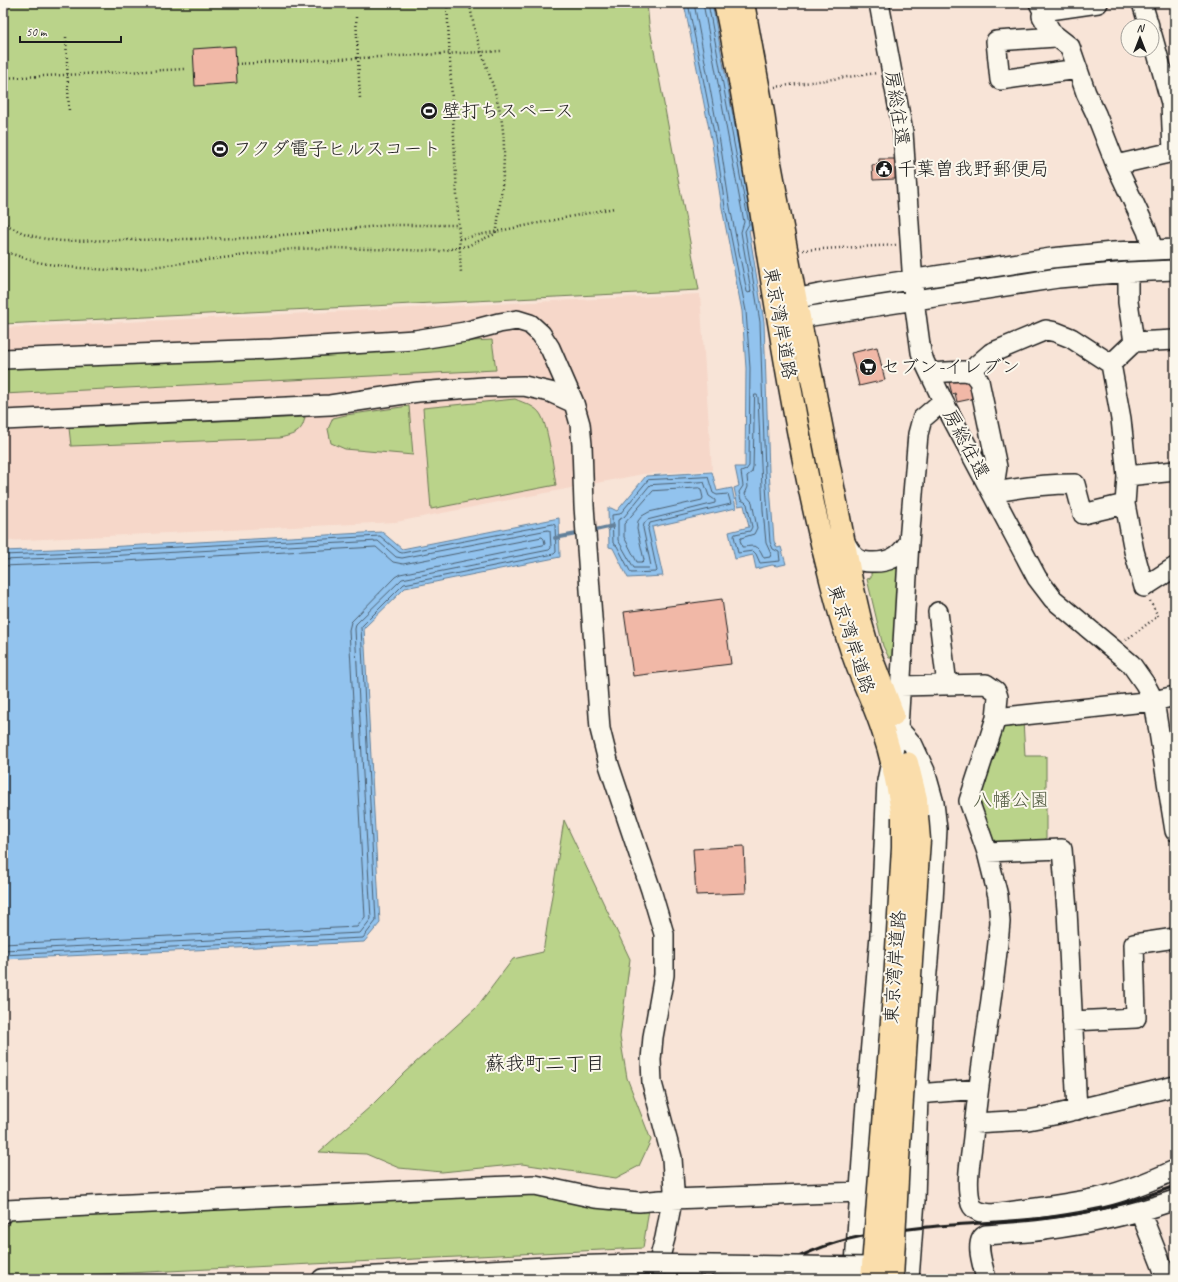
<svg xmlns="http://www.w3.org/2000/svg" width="1178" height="1282" viewBox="0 0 1178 1282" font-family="Caveat,'Klee One',sans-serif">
  <rect width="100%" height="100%" fill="#f8e4d7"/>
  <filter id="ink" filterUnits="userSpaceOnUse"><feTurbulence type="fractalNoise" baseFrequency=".025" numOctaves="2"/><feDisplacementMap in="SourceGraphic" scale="8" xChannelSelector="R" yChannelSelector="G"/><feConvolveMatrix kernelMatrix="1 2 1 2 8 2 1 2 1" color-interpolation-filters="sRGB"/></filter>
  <g filter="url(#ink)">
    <path fill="#f6d7c9" d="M 700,294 L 712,470 L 643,474 L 396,522 L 3,541 L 3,328 Z"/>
    <path fill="#bad38a" stroke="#6b7853" d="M 3,3 L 647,3 L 649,24 L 699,290 L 3,324 Z
      M 492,340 L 496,370 L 3,394 L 3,364 Z
      M 515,399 C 524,403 536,406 541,415 C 549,430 553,467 556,485 L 431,509 L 423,408 Z
      M 409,406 L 413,455 L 345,449 L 331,443 L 328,429 L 333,418 L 346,415 Z
      M 305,417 C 302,433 295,434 280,438 L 71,446 L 69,428 Z
      M 900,562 L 895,658 L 889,658 L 883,646 L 867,579 L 871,578 L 871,573 L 893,567 Z
      M 998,720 L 1023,720 L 1025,756 L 1046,756 L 1046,843 L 991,846 L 974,801 Z
      M 564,820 L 630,959 L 620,1037 L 627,1078 L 651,1140 L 639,1166 L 616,1178 L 522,1164 L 442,1172 L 399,1168 L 366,1154 L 319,1152 L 371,1106 L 404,1073 L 476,1008 L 513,959 L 543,952 Z
      M 542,1194 L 586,1206 L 649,1209 L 643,1248 L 3,1279 L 3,1232 L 12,1218 Z
      M 636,1270 L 637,1279 L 450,1279 Z"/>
    <path fill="#92c3ee" stroke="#63809a" d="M 684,3 L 712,3 L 754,229 L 749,230 L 764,322 L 769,472 L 774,541 L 777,548 L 781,547 L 786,564 L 777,566 L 772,565 L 756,569 L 753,555 L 735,559 L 729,532 L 749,527 L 744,505 L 738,506 L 734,488 L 739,486 L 735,467 L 745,467 L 746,368 L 742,311 L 722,208 L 712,144 Z
      M 712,472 L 717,491 L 732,488 L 736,508 L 652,527 L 663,576 L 628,578 L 613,548 L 609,547 L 608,508 L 611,508 L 617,511 L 646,476 Z
      M 559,518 L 560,557 L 405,588 L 364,628 L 380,923 L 364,942 L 3,959 L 3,551 L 106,547 L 382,532 L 402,549 Z"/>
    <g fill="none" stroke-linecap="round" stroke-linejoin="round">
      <path stroke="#4b5f70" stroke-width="1" d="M 688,3 L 716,143 L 725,207 L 746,311 L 750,368 L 749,466 L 746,470 L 741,472 L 743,486 L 739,492 L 741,500 L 745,502 L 747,504 L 752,527 L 750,531 L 735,534 L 734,536 L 738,553 L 753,551 L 756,554 L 760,563 L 780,561 L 779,552 L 773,549 L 770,542 L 765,472 L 760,322 L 745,231 L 749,224 L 708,3
        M 694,3 L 720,142 L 730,207 L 747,292 L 749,293 L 751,291 L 741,232 L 744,222 L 703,3
        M 755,395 L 757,395 L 758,397 L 763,510 L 766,543 L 771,554 L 770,557 L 764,558 C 763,556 762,554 761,552 C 757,543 749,547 742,547 L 740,540 L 741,538 L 754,534 L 757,528 L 752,502 L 745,494 L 748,487 L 747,476 L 752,472 L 753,467 Z
        M 708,477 L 713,493 L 717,495 L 728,494 L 731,504 L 650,523 L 648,529 L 657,571 L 656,572 L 631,573 L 617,546 L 613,543 L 612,515 L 620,514 L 648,480 Z
        M 704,482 L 709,496 L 715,500 L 715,503 L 647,520 L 644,524 L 643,528 L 651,566 L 649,568 L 634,568 L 618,540 L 618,520 L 624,517 L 650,485 Z
        M 699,488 L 701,489 L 703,498 L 702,500 L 649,512 L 642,516 L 638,521 L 637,529 L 644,560 L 642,562 L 637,562 L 624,537 L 624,524 L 653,491 Z
        M 3,555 L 106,551 L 380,536 L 399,552 L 402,553 L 553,524 L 555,525 L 556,552 L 554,554 L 404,584 L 361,627 L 376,921 L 363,938 L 3,955
        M 3,560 L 106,556 L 378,541 L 396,557 L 402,558 L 548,530 L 550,531 L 551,548 L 549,550 L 402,579 L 356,624 L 355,629 L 371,919 L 360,933 L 3,950
        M 3,566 L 106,562 L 376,547 L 393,562 L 403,564 L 542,537 L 544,539 L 545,544 L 543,545 L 400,574 L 395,577 L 351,622 L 349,630 L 365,917 L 357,927 L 3,944"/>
      <path stroke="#63809a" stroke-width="4" d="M 591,531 L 613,526
        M 555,538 L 582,533"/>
    </g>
    <path fill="#f1b8a7" stroke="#1c1c1c" d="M 235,46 L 237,83 L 195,86 L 193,49 Z
      M 879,159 L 895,159 L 895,179 L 873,180 L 872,165 L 879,164 Z
      M 877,347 L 885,380 L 859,386 L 851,353 Z
      M 963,380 L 964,382 L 971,380 L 976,398 L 957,402 L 955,393 L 952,394 L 949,382 Z
      M 722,599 L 731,664 L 633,676 L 624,612 Z
      M 744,846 L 746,893 L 696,895 L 693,849 Z"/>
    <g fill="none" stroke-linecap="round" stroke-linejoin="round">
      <defs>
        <path id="minor" d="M 879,3 L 903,132 L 914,300 L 921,352 L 924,361 L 943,401 L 1037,578 L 1053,599 L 1131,664 L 1145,684 L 1154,701 L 1175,831
          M 1039,3 L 1043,11 L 1042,16 L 1052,33 L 1070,47 L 1086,93 L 1096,114 L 1116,165 L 1147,231 L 1153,250
          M 1142,3 L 1149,26
          M 1043,11 L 1098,3
          M 1056,37 L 996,41 L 1000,80 L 1078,69
          M 1116,165 L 1173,152 L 1171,103 L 1152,35
          M 1128,272 L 1128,302 L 1134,342 L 1175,340
          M 784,306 L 795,299 L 819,294 L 1051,258 L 1113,252 L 1175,249
          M 785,313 L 799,318 L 1058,278 L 1128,272 L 1175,270
          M 3,359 L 271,349 L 415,340 L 465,332 L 499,323 L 517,320 L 530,324 L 541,334 L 550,348 L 574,403 L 580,424 L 582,445 L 584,506 L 600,729 L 609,765 L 651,890 L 664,934 L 664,975 L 653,1037 L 651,1060 L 652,1083 L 672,1158 L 674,1190 L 665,1238 L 654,1279
          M 1111,364 L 1134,342
          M 930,373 L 964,371 L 973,373 L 979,381 L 997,467 L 995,480 L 991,490
          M 973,373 L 977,365 L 991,353 L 1046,330 L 1056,332 L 1071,338 L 1111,364 L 1121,419 L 1127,476 L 1175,471
          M 3,420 L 330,405 L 418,392 L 484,387 L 524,386 L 550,392 L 574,403
          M 992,493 C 1020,487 1047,484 1075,484 L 1083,514 L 1125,504 L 1127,476
          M 1125,504 L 1134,551 L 1144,587 L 1175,567
          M 843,539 C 847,545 851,555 858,559 C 861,561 866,562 870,562 C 889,563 899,557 909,542
          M 938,612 L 947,685
          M 900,686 L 986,684 L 996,691 L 998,697 L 996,718 L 969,801 L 987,852 L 998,896 L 1000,922 C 994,994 980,1065 973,1137 C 971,1158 965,1183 971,1204 C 974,1212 984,1213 992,1214 C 1028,1209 1065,1205 1101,1197 C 1126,1191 1151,1181 1175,1170
          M 996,718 L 1154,701 L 1175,696
          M 898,728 L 913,745 L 925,771 L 934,803 L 937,829 L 933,901 L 923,1019 L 918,1094 L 915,1200 L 909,1279
          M 987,852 L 1062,849 L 1067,910 L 1077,1110
          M 1072,1021 L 1136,1018 L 1134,944 L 1175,938
          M 918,1094 L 978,1089
          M 974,1123 L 1028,1120 L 1054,1115 L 1175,1086
          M 1140,1211 L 1167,1279
          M 3,1213 L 6,1210 L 461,1188 L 535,1185 L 595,1198 L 639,1202 L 672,1199 L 860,1192
          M 322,1279 L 564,1266 L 636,1264
          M 854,1279 L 865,1116 L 880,935 L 887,781 L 898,728 L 909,542 L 918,434 L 922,419 L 943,401
          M 986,1279 C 984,1268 973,1241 986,1235 C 1005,1233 1024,1233 1044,1230 C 1090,1224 1131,1215 1175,1200"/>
        <path id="highway" d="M 725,3 C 740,71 750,141 761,210 C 779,324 797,440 824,552 C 832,583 839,615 850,645 C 859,675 874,702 883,731 C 893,760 898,788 903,817
          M 743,3 L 763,113 L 769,158 L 799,318 L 813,384 L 852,585 L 861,624 L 869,652 L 893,715
          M 907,763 L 916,799 L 917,816"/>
      </defs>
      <use href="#minor" stroke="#1c1c1c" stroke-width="22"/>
      <use href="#highway" stroke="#1c1c1c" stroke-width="25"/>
      <path stroke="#1c1c1c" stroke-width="2.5" stroke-dasharray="1 3" stroke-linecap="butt" d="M 447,3 L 461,273
        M 356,17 L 360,99
        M 66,37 L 69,112
        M 236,64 L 502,51
        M 3,78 L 185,69
        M 775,87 L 877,73
        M 3,222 C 21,235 41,239 63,241 L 250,238 L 390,225 L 458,225
        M 459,239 L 614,208
        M 803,250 L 896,245
        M 3,251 L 37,262 L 67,267 L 109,270 L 136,269 L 293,249 L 332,248 L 440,251 L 467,246 L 495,234 L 497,229 C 501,192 508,155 501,117 C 494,78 474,43 470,3
        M 1126,640 L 1158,616 L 1150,601"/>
      <use href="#minor" stroke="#fbf7ec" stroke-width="19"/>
      <use href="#highway" stroke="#faddab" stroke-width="22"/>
      <path stroke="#1c1c1c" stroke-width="3" d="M 755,1279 C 787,1261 822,1244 858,1237 C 928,1222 999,1225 1070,1215 C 1106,1210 1141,1198 1175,1186"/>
      <defs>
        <path id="minor-bridge" d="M 636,1264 L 873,1267"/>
        <path id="highway-bridge" d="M 872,1279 L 895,982 L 903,848 L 903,817
          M 892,1279 L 898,1160 L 917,869 L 919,840 L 917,816"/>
      </defs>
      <use href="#minor-bridge" stroke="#1c1c1c" stroke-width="22" stroke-linecap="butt"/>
      <use href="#highway-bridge" stroke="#1c1c1c" stroke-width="25" stroke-linecap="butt"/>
      <use href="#minor-bridge" stroke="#fbf7ec" stroke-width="19"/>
      <use href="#highway-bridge" stroke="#faddab" stroke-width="22"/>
    </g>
  </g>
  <defs>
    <symbol id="stadium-disc" viewBox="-11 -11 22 22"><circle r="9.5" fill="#1c1c1c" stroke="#fbf7ec"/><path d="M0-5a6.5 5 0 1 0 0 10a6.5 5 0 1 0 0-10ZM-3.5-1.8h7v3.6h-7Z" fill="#fff"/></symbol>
    <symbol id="civic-disc" viewBox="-11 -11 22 22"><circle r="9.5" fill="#1c1c1c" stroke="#fbf7ec"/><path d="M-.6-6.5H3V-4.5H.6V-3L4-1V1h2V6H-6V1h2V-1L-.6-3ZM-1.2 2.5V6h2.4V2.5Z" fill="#fff"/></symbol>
    <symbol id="supermarket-disc" viewBox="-11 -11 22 22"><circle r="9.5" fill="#1c1c1c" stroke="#fbf7ec"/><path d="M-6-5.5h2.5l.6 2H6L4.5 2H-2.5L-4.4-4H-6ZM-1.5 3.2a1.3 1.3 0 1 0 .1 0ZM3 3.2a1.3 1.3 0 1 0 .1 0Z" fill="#fff"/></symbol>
  </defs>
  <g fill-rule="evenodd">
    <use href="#stadium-disc" x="419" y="101" width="20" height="20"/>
    <use href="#stadium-disc" x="210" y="139" width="20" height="20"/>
    <use href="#civic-disc" x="874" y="159" width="20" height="20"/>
    <use href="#supermarket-disc" x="858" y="357" width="20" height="20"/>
  </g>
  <g text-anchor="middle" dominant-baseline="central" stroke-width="4" stroke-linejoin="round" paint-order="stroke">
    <g font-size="19" fill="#1c1c1c" stroke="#fbf7ec">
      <text transform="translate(897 108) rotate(82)">房総往還</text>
      <text transform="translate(780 323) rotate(80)">東京湾岸道路</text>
      <text transform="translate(966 444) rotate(62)">房総往還</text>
      <text transform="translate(851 639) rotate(72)">東京湾岸道路</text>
      <text transform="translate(895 967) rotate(-86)">東京湾岸道路</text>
    </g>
    <g font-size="19" fill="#1c1c1c" stroke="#fbf7ec" text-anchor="start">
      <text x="442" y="111">壁打ちスペース</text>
      <text x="233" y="149">フクダ電子ヒルスコート</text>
      <text x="897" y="169">千葉曽我野郵便局</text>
      <text x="881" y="367">セブン-イレブン</text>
    </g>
    <g font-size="19" fill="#535c42" stroke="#fbf7ec">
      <text x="1011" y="800">八幡公園</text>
    </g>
    <g font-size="20" fill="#1c1c1c" stroke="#fbf7ec">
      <text x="545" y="1063">蘇我町二丁目</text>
    </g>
  </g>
  <rect width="1178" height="1282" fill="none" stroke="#fbf7ec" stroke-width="16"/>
  <rect x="8" y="8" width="1162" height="1266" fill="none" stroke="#1c1c1c" stroke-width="1.5" filter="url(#ink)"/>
  <g transform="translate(1140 38)"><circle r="19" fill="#fbf7ec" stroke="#a29f99"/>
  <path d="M0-3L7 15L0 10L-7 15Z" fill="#1c1c1c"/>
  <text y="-6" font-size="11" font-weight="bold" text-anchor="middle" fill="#1c1c1c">N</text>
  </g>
  <path d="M20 36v6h101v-6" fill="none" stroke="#1c1c1c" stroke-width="2"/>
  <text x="26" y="36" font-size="12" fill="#1c1c1c" stroke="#fbf7ec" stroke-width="3" paint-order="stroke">50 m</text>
</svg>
